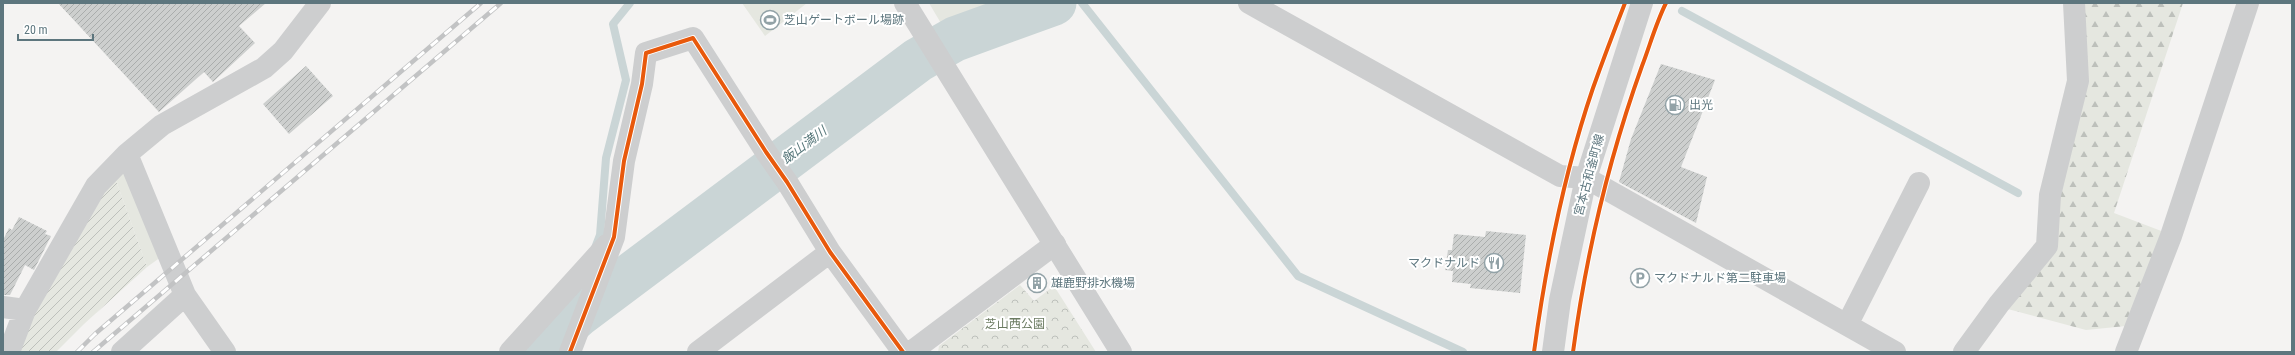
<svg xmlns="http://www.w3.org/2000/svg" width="2295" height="355" viewBox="0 0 2295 355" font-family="'Roboto Condensed','Noto Sans JP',sans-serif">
  <defs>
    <pattern id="forest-firs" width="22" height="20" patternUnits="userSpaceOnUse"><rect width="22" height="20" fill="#e5e7e0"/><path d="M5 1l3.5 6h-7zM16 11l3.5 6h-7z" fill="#bdc0bb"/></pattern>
    <pattern id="park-crowns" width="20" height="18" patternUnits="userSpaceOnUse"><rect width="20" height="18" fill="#e5e7e0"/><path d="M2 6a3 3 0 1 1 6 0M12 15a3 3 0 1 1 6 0" fill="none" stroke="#bdc0bb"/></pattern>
    <pattern id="garden-furrows" width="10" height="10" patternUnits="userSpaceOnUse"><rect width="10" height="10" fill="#e5e7e0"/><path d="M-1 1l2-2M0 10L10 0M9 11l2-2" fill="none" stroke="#bdc0bb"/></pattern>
    <pattern id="building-hatch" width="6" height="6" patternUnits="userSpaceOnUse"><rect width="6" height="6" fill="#cdcfce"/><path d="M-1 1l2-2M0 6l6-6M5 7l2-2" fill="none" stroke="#aaadac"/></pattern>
  </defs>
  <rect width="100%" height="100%" fill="#f4f3f2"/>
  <path fill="#e5e7e0" d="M 742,3 L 807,3 L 765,36 Z
    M 929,3 L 1004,3 L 942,25 Z
    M 118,172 L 128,175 L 161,257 L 147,267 L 114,175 Z"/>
  <path fill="url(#forest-firs)" d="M 2083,3 L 2183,3 L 2114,213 L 2164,232 L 2126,326 L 2086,330 L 2004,308 L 2055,249 L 2057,193 Z"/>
  <path fill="url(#park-crowns)" d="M 1020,285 L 1034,301 L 1054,286 L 1096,352 L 938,352 L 939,346 Z"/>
  <path fill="url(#garden-furrows)" d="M 114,175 L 147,267 L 84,324 L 56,352 L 20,352 L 35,310 Z"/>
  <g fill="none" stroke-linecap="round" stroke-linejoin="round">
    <path stroke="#cad5d6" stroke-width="8" d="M 1082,3 L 1298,276 L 1463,352
      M 1682,11 L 2018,193
      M 595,248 L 600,235 L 606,158 L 626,80 L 613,24 L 630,3
      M 568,323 L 583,283"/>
    <path stroke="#cad5d6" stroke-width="45" d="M 536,352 L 579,314 L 918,60 L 955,39 L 1054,3"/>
  </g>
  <path fill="url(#building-hatch)" d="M 58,3 L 266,3 L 239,26 L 255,43 L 213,82 L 204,72 L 159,112 Z
    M 1661,64 L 1715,80 L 1681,167 L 1707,177 L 1696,223 L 1619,182 L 1631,139 Z
    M 306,66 L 333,96 L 289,134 L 263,104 Z
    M 19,217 L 47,231 L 45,234 L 51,236 L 34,270 L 25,265 L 10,295 L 3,295 L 3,240 L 9,228 L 12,230 Z
    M 1486,231 L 1526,235 L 1520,293 L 1470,288 L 1471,284 L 1452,282 L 1453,271 L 1445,270 L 1448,250 L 1452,250 L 1454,234 L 1485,237 Z"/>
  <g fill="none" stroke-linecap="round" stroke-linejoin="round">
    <path stroke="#cdcecf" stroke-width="22" d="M 1249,3 L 1560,176 L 1586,178 L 1604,188 L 1895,352
      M 127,154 L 185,295 L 225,352
      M 3,307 L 25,310
      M 1847,325 L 1919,183
      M 9,352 L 25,310 L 96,186 L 127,154 L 162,125 L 264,68 L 283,51 L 320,3
      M 122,352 L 185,295
      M 510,352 L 607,245
      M 570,352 L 614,237 L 624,161 L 642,84 L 646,53 L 693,38 L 766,152 L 787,182 L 830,252 L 903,352
      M 698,352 L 830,252
      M 911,352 L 1055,244
      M 1964,352 L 1999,304 L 2047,246 L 2050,195 L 2078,81 L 2074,3
      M 2126,352 L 2171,236 L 2248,3"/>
    <path stroke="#cdcecf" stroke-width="22" d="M 905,3 L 1121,352
      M 1553,352 L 1560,300 L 1586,178 L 1642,3"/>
    <defs>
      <path id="rail" d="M 77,352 L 95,334 L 481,3
        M 93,352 L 501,3"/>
    </defs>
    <use href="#rail" stroke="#c2c3c4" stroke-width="4.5"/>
    <use href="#rail" stroke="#fff" stroke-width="3" stroke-dasharray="9" stroke-linecap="butt"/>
    <defs>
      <path id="cycleway" d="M 570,352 L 614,237 L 624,161 L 642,84 L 646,53 L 693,38 L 766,152 L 787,182 L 830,252 L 903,352
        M 1534,352 C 1546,264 1564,173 1593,88 C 1603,60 1614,31 1625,3
        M 1573,352 C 1586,255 1609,158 1642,66 C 1650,45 1656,23 1666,3"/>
    </defs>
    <use href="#cycleway" stroke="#fff" stroke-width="6"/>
    <use href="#cycleway" stroke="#e8590c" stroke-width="4"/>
  </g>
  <defs>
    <symbol id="stadium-ring" viewBox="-11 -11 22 22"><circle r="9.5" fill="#fff" stroke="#92a2a7" stroke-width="1.5"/><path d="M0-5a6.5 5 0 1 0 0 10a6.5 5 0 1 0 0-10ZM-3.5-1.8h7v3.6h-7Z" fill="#92a2a7"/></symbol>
    <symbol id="fuel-ring" viewBox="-11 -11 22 22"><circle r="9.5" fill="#fff" stroke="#92a2a7" stroke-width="1.5"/><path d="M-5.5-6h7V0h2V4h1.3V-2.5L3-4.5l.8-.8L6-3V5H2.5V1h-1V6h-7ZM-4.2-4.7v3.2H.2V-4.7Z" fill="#92a2a7"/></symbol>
    <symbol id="restaurant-ring" viewBox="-11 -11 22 22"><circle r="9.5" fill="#fff" stroke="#92a2a7" stroke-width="1.5"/><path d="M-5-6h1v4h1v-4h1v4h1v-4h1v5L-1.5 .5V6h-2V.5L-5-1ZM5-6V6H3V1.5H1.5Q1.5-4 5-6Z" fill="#92a2a7"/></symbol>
    <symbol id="parking-ring" viewBox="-11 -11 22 22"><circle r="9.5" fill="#fff" stroke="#92a2a7" stroke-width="1.5"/><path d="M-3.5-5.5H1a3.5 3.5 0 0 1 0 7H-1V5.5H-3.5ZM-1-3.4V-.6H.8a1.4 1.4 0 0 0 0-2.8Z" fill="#92a2a7"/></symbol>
    <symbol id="building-ring" viewBox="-11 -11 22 22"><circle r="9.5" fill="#fff" stroke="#92a2a7" stroke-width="1.5"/><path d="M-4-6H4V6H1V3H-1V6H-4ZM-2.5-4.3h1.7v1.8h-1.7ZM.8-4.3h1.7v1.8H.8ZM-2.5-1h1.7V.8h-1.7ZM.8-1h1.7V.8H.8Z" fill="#92a2a7"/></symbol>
  </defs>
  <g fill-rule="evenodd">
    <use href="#stadium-ring" x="759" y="9" width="22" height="22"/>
    <use href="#fuel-ring" x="1664" y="94" width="22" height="22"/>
    <use href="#restaurant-ring" x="1483" y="252" width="22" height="22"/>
    <use href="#parking-ring" x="1629" y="267" width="22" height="22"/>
    <use href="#building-ring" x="1026" y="272" width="22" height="22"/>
  </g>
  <g text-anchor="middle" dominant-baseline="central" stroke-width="4" stroke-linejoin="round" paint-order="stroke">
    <g font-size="12" fill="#5d767e" stroke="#fff" text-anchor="start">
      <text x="784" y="20">芝山ゲートボール場跡</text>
      <text x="1689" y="105">出光</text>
      <text x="1480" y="263" text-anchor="end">マクドナルド</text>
      <text x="1654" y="278">マクドナルド第二駐車場</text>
      <text x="1051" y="283">雄鹿野排水機場</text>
    </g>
    <g font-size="12" fill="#5d767e" stroke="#fff">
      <text transform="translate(1589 175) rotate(-75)">宮本古和釜町線</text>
    </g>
    <g font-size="12" fill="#6b7b61" stroke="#fff">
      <text x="1015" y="324">芝山西公園</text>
    </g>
    <g font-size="13" font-style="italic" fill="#58787b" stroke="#fff">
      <text transform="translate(804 145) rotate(-37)">飯山満川</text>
    </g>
  </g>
  <rect width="2295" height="355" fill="none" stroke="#5d767e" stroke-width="8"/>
  <path d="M18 34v6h75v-6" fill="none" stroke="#5d767e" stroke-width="2"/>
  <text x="24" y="34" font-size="12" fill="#5d767e" stroke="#ffffff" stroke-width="3" paint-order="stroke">20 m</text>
</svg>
